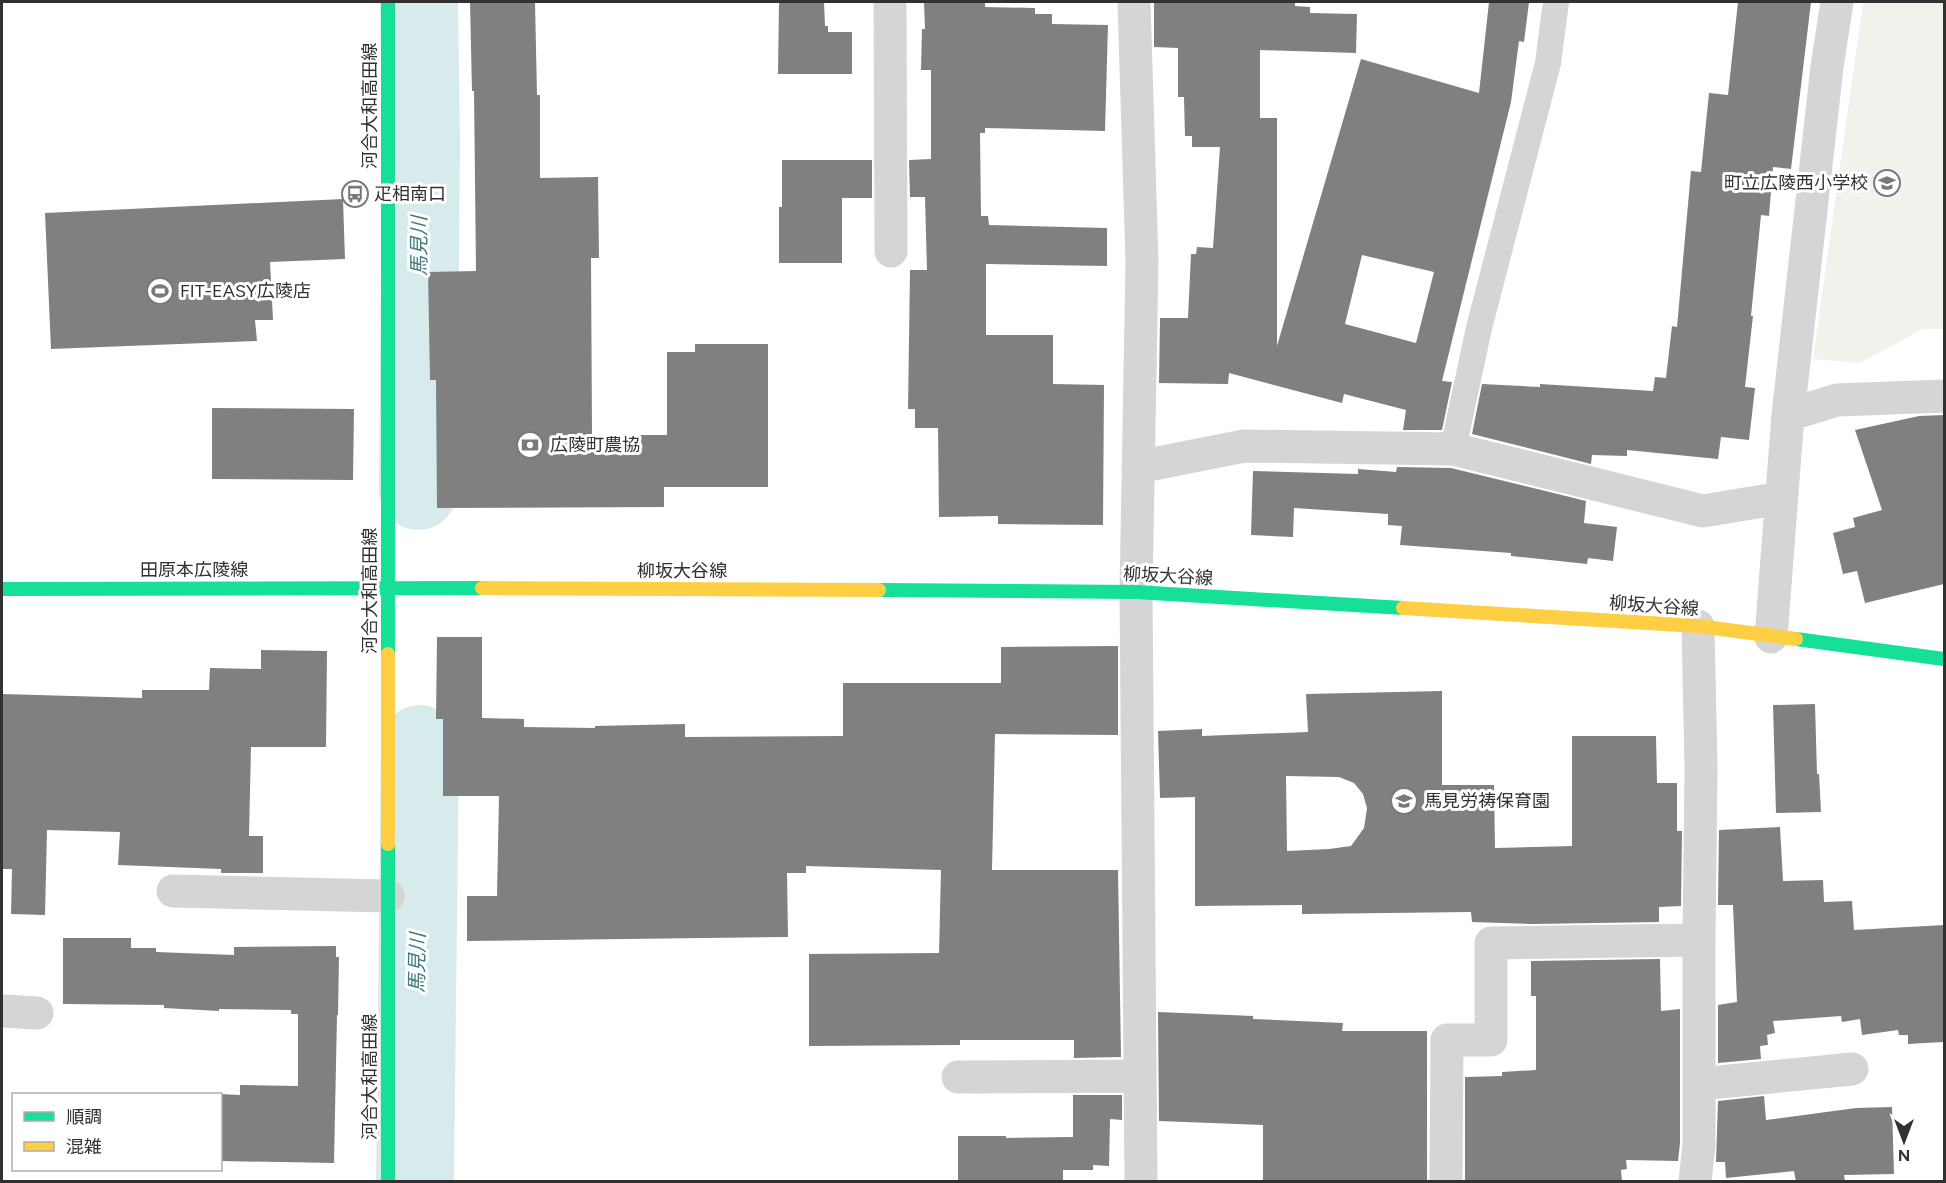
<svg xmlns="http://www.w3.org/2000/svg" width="1946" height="1183" viewBox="0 0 1946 1183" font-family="Figtree,'Noto Sans JP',sans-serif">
  <rect width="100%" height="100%" fill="#fff"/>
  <path fill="#f1f2eb" d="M 1863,2 L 1944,2 L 1944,329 L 1923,329 L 1860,363 L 1813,359 Z"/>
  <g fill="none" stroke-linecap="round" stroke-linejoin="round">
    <path stroke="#d8ebec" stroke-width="78" d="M 418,491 L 421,142 L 419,2
      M 415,1182 L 420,744"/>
  </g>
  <path fill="#808080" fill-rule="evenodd" d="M 470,2 L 535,2 L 537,95 L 540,95 L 540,178 L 598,177 L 599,258 L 591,258 L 592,435 L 667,435 L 667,352 L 695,352 L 695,344 L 768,344 L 768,487 L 664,487 L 664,507 L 437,508 L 436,380 L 430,380 L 428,272 L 476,271 L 474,91 L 472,91 Z
    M 779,2 L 824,2 L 825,26 L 828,26 L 828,32 L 852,32 L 852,74 L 778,74 Z
    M 924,2 L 985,2 L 985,7 L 1035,8 L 1035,14 L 1052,14 L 1052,24 L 1108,25 L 1105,131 L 985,128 L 985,133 L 980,133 L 981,216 L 988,216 L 989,225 L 1107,228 L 1107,266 L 986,264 L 986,335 L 1053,335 L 1053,384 L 1104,385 L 1103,525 L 998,524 L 998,516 L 939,517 L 938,428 L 915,428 L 915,409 L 908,409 L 910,270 L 927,270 L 925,197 L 910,197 L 909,160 L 931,159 L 931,70 L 921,70 L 922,29 L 925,29 Z
    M 1154,2 L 1295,2 L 1295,6 L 1310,7 L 1310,13 L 1357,14 L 1356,53 L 1260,50 L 1260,118 L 1277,118 L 1277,346 L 1361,59 L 1479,93 L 1489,2 L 1529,2 L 1524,42 L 1519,41 L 1511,102 L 1442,381 L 1452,382 L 1442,430 L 1403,430 L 1406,410 L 1344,394 L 1342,403 L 1229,373 L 1228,384 L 1159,383 L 1160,318 L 1188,318 L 1191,254 L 1196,254 L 1197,247 L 1213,248 L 1220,147 L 1192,147 L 1192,136 L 1185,136 L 1184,97 L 1178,97 L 1178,48 L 1154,47 ZM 1362,255 L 1434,272 L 1416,343 L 1345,324 Z
    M 1738,2 L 1811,2 L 1791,169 L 1773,167 L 1769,216 L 1761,215 L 1751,316 L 1753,316 L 1745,387 L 1755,388 L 1749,440 L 1721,437 L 1718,459 L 1627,450 L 1627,456 L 1592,455 L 1591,464 L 1472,434 L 1482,384 L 1540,387 L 1540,384 L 1653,391 L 1655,377 L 1666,378 L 1672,326 L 1677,327 L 1691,171 L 1701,172 L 1709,93 L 1728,95 Z
    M 782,160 L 872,160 L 872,198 L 842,198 L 842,263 L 779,263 L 779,207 L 782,207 Z
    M 343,199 L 345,259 L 270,262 L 273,320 L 255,320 L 257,341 L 51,349 L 45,213 Z
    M 212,408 L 354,409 L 353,480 L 212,479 Z
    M 1944,415 L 1944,584 L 1865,603 L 1857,571 L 1843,574 L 1833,533 L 1855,527 L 1853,518 L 1882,510 L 1855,430 L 1919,416 Z
    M 1397,467 L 1451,468 L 1586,501 L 1584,523 L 1617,527 L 1613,561 L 1588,558 L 1587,564 L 1511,556 L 1511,553 L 1400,545 L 1402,526 L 1388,525 L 1388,514 L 1294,508 L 1293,537 L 1251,535 L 1253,471 L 1358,474 L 1358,469 L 1396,472 Z
    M 437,637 L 482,637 L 482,718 L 524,719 L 524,727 L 595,728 L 595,726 L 685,724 L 685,737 L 843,736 L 843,683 L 1001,683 L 1001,647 L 1118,646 L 1118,735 L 995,734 L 992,870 L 1118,870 L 1121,1057 L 1074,1058 L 1074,1040 L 960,1040 L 960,1045 L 809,1046 L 809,954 L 939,953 L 941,870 L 806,866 L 806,873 L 787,873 L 788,937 L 467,941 L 467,896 L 497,896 L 499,796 L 443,796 L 443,719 L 436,719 Z
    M 261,650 L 327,651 L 326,747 L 251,747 L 249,836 L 263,836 L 263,873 L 221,873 L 221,869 L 118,865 L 120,832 L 47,830 L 45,915 L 11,914 L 12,869 L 2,869 L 2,694 L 142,698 L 142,690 L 209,690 L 210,668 L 261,669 Z
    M 1442,691 L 1442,785 L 1494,785 L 1495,848 L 1572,846 L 1572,736 L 1656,736 L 1657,783 L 1677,783 L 1677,831 L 1682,831 L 1681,906 L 1659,907 L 1659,922 L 1532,924 L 1472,922 L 1471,912 L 1302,914 L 1302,905 L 1195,906 L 1195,797 L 1160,798 L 1158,731 L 1202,729 L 1202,736 L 1308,732 L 1306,694 ZM 1286,776 L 1339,777 L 1354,783 L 1363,794 L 1367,808 L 1364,828 L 1351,846 L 1329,849 L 1287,851 Z
    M 1815,704 L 1817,774 L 1819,774 L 1821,812 L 1776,813 L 1773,705 Z
    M 1780,827 L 1783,881 L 1823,880 L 1824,902 L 1852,901 L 1854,930 L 1944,925 L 1944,1042 L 1908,1044 L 1908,1035 L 1899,1035 L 1898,1030 L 1862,1035 L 1860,1019 L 1842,1022 L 1841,1016 L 1773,1021 L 1775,1033 L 1767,1035 L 1768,1045 L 1760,1046 L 1761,1059 L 1718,1063 L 1718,1005 L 1737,1002 L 1733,905 L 1718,905 L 1719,830 Z
    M 63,938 L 131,938 L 131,948 L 156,948 L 156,952 L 234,955 L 234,947 L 336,946 L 336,957 L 339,957 L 338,1015 L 337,1015 L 334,1163 L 220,1161 L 220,1094 L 240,1095 L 240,1085 L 298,1086 L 298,1014 L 291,1014 L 291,1010 L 219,1009 L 219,1011 L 164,1008 L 164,1005 L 63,1004 Z
    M 1660,959 L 1661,1011 L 1680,1009 L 1680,1143 L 1678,1161 L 1626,1160 L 1627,1169 L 1621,1170 L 1622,1181 L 1465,1182 L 1465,1077 L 1502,1076 L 1502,1072 L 1536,1070 L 1536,996 L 1531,996 L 1531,961 Z
    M 1158,1012 L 1253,1016 L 1253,1019 L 1343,1023 L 1342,1031 L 1427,1031 L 1427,1182 L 1263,1182 L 1263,1125 L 1159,1121 Z
    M 1073,1095 L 1122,1095 L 1122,1120 L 1110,1119 L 1109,1166 L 1093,1165 L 1093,1170 L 1063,1170 L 1063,1180 L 958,1180 L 958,1136 L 1006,1136 L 1006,1138 L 1073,1137 Z
    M 1764,1096 L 1766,1120 L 1856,1108 L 1892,1107 L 1894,1174 L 1844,1175 L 1845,1182 L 1796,1182 L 1794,1171 L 1726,1178 L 1725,1162 L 1716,1162 L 1718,1101 Z"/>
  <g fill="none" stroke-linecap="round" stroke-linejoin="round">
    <path stroke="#d5d5d5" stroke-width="26" d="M 1453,449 L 1479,328 L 1548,63 L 1556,2"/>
    <path stroke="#d5d5d5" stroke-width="33" d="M 890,2 L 891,251
      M 1134,2 L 1142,262 L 1136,592 L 1141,1182
      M 1788,415 L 1837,400 L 1944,396
      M 1138,467 L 1244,446 L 1453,449 L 1703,511 L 1781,498
      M 1771,637 L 1788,415 L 1827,67 L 1837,2
      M 173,891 L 388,896
      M 2,1011 L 37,1013
      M 958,1077 L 1140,1076
      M 1699,1084 L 1852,1069
      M 1446,1182 L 1447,1040 L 1491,1040 L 1491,943 L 1699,940
      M 1695,1182 L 1699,1144 L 1699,940 L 1701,768 L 1698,626"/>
    <path stroke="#16e098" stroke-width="14" d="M 388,2 L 388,654
      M 2,589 L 482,588
      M 879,590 L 1136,592 L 1403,608
      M 1796,639 L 1944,659
      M 388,844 L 388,1182"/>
    <path stroke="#ffcf43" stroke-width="14" d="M 482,588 L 879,590
      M 1403,608 L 1698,626 L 1796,639
      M 388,654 L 388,844"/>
  </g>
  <defs>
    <symbol id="school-ring" viewBox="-11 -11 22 22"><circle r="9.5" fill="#fff" stroke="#797979" stroke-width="1.5"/><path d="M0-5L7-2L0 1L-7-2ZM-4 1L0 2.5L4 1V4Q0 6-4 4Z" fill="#797979"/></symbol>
    <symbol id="bus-ring" viewBox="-11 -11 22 22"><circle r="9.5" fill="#fff" stroke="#797979" stroke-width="1.5"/><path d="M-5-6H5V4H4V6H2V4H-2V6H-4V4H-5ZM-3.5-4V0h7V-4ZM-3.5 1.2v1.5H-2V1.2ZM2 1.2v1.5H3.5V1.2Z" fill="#797979"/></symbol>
    <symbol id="stadium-ring" viewBox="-11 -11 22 22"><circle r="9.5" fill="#fff" stroke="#797979" stroke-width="1.5"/><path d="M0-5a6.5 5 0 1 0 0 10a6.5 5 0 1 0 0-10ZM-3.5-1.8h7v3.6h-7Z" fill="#797979"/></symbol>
    <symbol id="bank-ring" viewBox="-11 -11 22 22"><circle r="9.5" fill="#fff" stroke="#797979" stroke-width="1.5"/><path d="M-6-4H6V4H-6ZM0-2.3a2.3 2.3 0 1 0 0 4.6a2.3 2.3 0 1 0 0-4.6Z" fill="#797979"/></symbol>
  </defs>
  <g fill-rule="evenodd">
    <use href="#school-ring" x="1872" y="168" width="30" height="30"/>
    <use href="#bus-ring" x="340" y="179" width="30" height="30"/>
    <use href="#stadium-ring" x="145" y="276" width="30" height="30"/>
    <use href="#bank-ring" x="515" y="430" width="30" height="30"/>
    <use href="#school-ring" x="1389" y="786" width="30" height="30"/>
  </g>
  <g text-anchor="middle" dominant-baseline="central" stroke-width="6" stroke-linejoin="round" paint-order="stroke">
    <g font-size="18" fill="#313131" stroke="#fff">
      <text transform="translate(370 106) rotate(-90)">河合大和高田線</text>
      <text x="194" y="570">田原本広陵線</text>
      <text x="682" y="571">柳坂大谷線</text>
      <text transform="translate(1168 576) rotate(3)">柳坂大谷線</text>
      <text transform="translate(370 591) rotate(-90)">河合大和高田線</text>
      <text transform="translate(1654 606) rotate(4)">柳坂大谷線</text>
      <text transform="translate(370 1077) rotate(-90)">河合大和高田線</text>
    </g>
    <g font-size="18" fill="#313131" stroke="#fff" text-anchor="start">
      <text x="1868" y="183" text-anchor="end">町立広陵西小学校</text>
      <text x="374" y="194">疋相南口</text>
      <text x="180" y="291">FIT-EASY広陵店</text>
      <text x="550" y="445">広陵町農協</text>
      <text x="1424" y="801">馬見労祷保育園</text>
    </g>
    <g font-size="20" font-style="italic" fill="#427b7f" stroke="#fff">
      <text transform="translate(419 246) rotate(-90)">馬見川</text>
      <text transform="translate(417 963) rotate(-89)">馬見川</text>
    </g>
  </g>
  <rect width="1946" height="1183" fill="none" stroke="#313131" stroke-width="6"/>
  <rect x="12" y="1093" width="210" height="78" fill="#ffffff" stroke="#adadad" stroke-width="1.5"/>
  <rect x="24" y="1112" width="30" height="9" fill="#16e098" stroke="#adadad" stroke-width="1.5"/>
  <text x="66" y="1123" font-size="18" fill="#313131">順調</text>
  <rect x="24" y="1142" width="30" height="9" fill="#ffcf43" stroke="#adadad" stroke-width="1.5"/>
  <text x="66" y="1153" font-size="18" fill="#313131">混雑</text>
  <g transform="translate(1904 1141) rotate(180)" stroke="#ffffff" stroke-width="4.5" paint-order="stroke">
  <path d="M0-4.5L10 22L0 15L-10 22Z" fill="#313131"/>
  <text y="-9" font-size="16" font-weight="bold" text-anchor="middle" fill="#313131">N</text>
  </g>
</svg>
